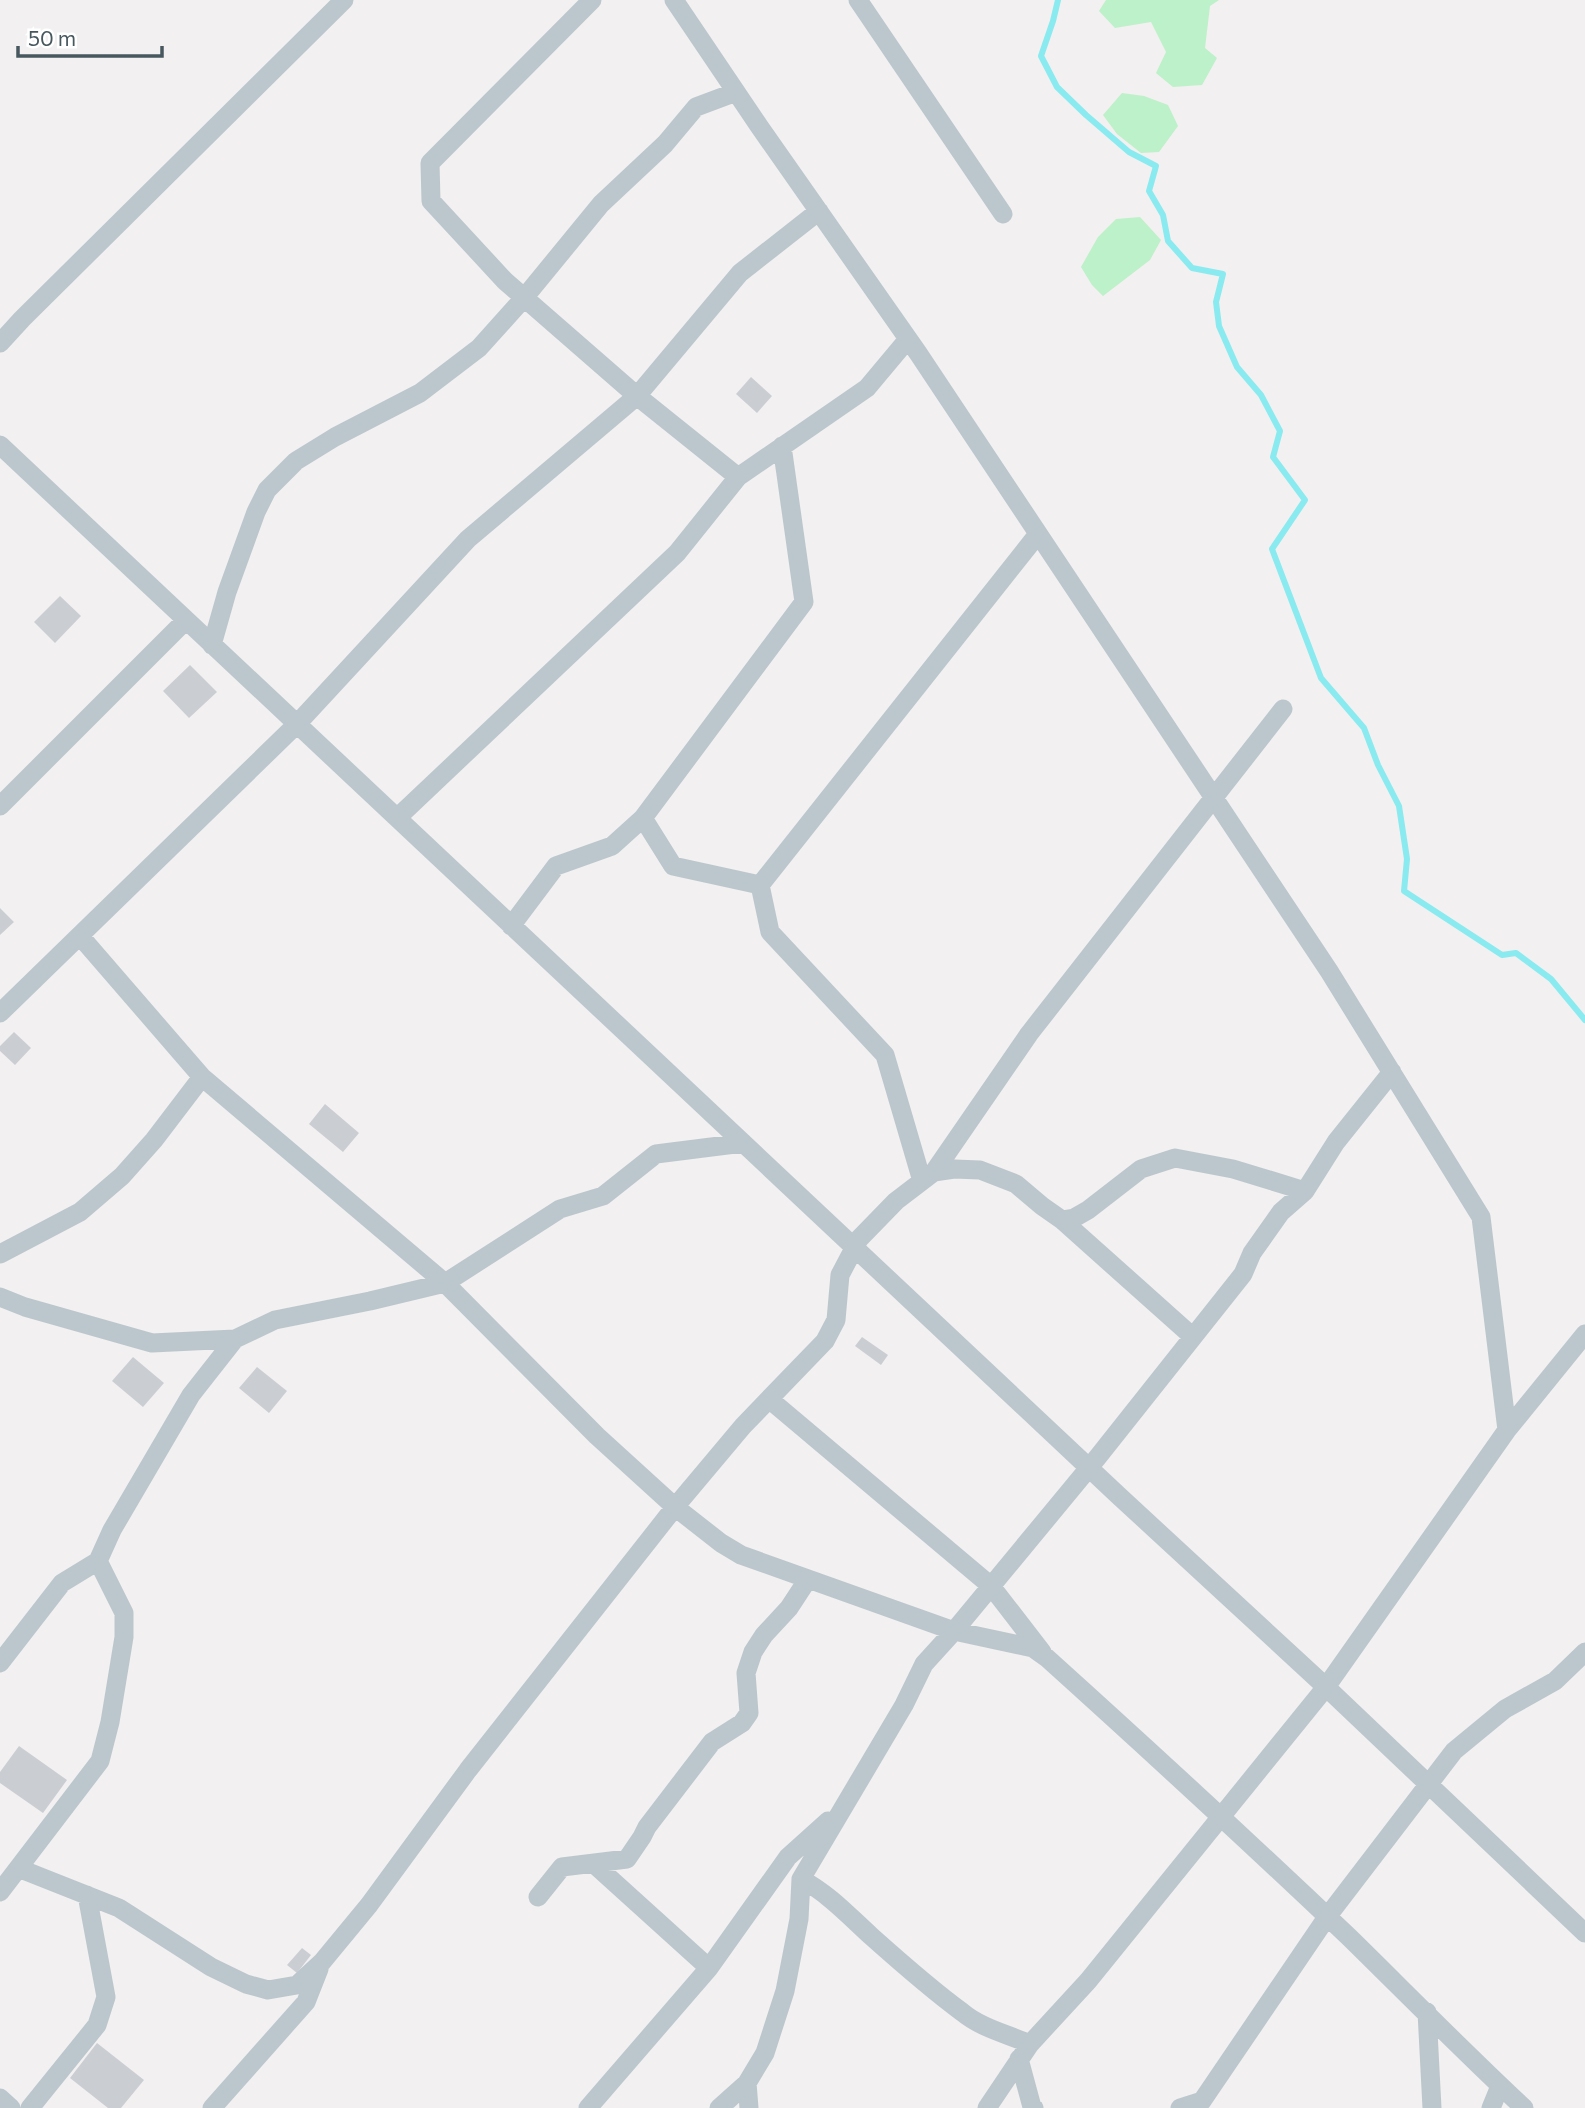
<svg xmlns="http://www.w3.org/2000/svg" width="1585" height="2108" viewBox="0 0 1585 2108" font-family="Commissioner,sans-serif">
  <rect width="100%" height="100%" fill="#f2f0f0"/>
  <path fill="#bdf1c9" d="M 1106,0 L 1219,0 L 1210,6 L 1205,48 L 1217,58 L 1202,85 L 1173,87 L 1156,73 L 1166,52 L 1151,22 L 1115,28 L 1099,11 Z
    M 1122,93 L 1144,96 L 1168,105 L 1178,126 L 1159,152 L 1141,153 L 1117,134 L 1103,115 Z
    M 1140,217 L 1161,240 L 1150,260 L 1103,296 L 1092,285 L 1081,267 L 1098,237 L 1116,219 Z"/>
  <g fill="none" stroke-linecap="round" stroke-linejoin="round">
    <path stroke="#89eaef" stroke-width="6" d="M 1058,0 L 1053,21 L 1041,56 L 1057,87 L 1086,115 L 1129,152 L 1156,166 L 1149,191 L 1163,215 L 1168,241 L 1192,268 L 1223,274 L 1216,302 L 1219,326 L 1237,367 L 1261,395 L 1280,431 L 1273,457 L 1305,500 L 1272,549 L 1321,678 L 1364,728 L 1378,765 L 1399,806 L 1407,859 L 1404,891 L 1502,955 L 1516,953 L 1551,979 L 1585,1020"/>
  </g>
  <path fill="#caced2" d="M 751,377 L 772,396 L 757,413 L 736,394 Z
    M 60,596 L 81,616 L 55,643 L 34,622 Z
    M 190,665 L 217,692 L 189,718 L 163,691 Z
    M 0,908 L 14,922 L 0,935 Z
    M 14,1032 L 31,1048 L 15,1065 L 0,1051 L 0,1046 Z
    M 325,1104 L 359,1133 L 343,1152 L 309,1124 Z
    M 862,1337 L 888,1355 L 881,1365 L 855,1346 Z
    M 133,1357 L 164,1383 L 143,1407 L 112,1381 Z
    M 257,1367 L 287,1391 L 269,1413 L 239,1388 Z
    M 19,1746 L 67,1780 L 43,1813 L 0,1783 L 0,1772 Z
    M 302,1948 L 311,1955 L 297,1973 L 287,1965 Z
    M 97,2043 L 144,2080 L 121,2108 L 108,2108 L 70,2078 Z"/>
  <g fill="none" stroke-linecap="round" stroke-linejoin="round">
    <path stroke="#bbc7cd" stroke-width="19" d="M 592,0 L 430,163 L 431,201 L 505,281 L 637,396 L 738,477
      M 674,0 L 759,126 L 918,353 L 1329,971 L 1481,1217 L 1507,1430
      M 858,0 L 1003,214
      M 0,343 L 22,319 L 344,0
      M 0,445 L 1119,1496 L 1326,1687 L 1585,1933
      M 212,645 L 227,592 L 256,512 L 267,490 L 296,461 L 335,437 L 420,393 L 479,348 L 524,298 L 601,204 L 665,144 L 696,107 L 736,92
      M 0,806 L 186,620
      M 397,818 L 677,553 L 738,477 L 867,388 L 908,339
      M 643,818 L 673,866 L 760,885 L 770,932 L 885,1055 L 922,1181
      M 760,885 L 1038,534
      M 511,926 L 556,866 L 612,846 L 643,818 L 804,602 L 782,446
      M 80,936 L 202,1077 L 445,1283 L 597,1436 L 675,1507 L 721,1543 L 741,1555 L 954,1631 L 1033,1648 L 1047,1658 C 1149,1750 1250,1843 1350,1938 C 1408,1995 1465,2053 1524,2108
      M 0,1013 L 297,724 L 468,539 L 637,396 L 740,273 L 819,211
      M 934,1172 L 954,1169 L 980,1170 L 1016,1184 L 1042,1206 L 1062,1220 L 1193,1337
      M 1062,1220 L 1074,1218 L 1088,1210 L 1141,1169 L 1175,1158 L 1233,1169 L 1305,1191
      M 0,1254 L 80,1212 L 122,1176 L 154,1140 L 202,1077
      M 0,1297 L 25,1307 L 152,1343 L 235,1339 L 275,1320 L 370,1301 L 445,1283 L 560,1209 L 603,1196 L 656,1154 L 743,1143
      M 769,1399 L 991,1586 L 1042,1652
      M 0,1663 L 62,1583 L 98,1561 L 112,1530 L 191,1395 L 235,1339
      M 594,1864 L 709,1968
      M 18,1868 L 119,1908 L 211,1967 L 246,1984 L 268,1990 L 297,1985 L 322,1962 L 369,1905 L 468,1770 L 675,1507 L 743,1426 L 825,1341 L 836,1320 L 840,1275 L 859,1239 L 896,1201 L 934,1172 L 1029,1034 L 1283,709
      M 801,1879 C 829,1894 848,1915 871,1936 C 899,1961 932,1990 962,2012 C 981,2028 1007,2034 1030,2044
      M 0,1892 L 100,1761 L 110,1722 L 124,1637 L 124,1613 L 98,1561
      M 538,1897 L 562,1867 L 627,1859 L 642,1837 L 647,1827 L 712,1742 L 742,1723 L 749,1713 L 746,1673 L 753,1652 L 764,1635 L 789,1608 L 808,1579
      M 1427,2012 L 1432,2108
      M 1019,2059 L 1032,2107 L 1034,2108
      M 747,2083 L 749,2108
      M 0,2098 L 11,2108
      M 30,2108 L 97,2025 L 106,1997 L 87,1895
      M 212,2108 L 306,2002 L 319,1969
      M 588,2108 L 709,1968 L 788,1857 L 828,1821
      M 719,2108 L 747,2083 L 765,2053 L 785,1991 L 799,1919 L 801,1879 L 904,1705 L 924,1664 L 954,1631 L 1097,1458 L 1243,1274 L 1252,1253 L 1281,1212 L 1305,1191 L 1336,1142 L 1392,1072
      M 987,2108 L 1030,2044 L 1088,1981 L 1326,1687 L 1507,1430 L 1585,1334
      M 1180,2108 L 1202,2101 L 1327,1917 L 1454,1751 L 1505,1709 L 1555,1681 L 1585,1652
      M 1491,2108 L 1500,2086"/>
  </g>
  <path d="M18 46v10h144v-10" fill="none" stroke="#47575e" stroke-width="3.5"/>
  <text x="28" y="46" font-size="21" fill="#47575e" stroke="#ffffff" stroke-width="5" paint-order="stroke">50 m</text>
</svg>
